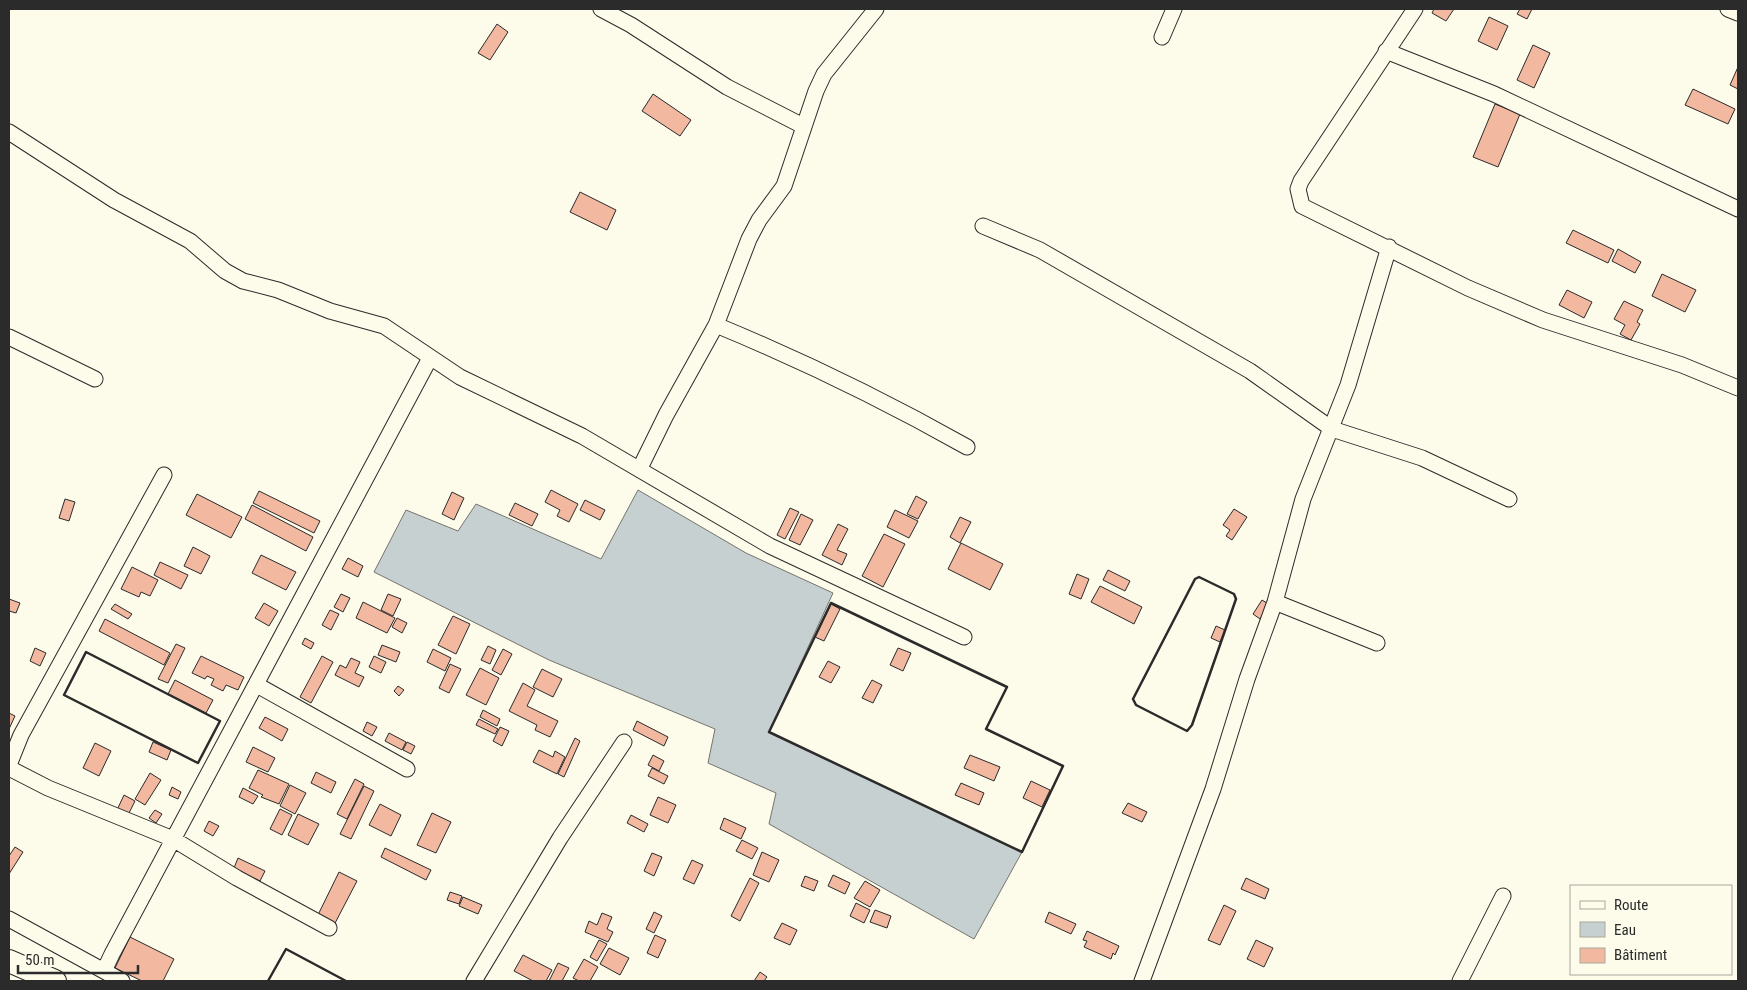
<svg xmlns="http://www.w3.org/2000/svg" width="1747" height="990" viewBox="0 0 1747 990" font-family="'Roboto Condensed',sans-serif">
  <rect width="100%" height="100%" fill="#fdfbea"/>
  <path fill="#c7d0d0" stroke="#74746e" d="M 638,490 L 746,553 L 833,593 L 769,732 L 1022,852 L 974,939 L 769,824 L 776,793 L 708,763 L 715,729 L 549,660 L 374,572 L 406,510 L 458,531 L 476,504 L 601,559 Z"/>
  <path fill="#f2b8a0" stroke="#2b2b2b" d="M 1434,9 L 1454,9 L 1446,21 L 1432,13 Z
    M 1520,9 L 1532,9 L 1527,19 L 1517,14 Z
    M 1489,17 L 1508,26 L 1497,50 L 1478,41 Z
    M 497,24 L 508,32 L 490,60 L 478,53 Z
    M 1533,45 L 1550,53 L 1534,88 L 1517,80 Z
    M 1738,67 L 1738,89 L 1730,85 Z
    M 1693,89 L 1735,109 L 1728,124 L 1685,105 Z
    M 653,94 L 691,120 L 680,136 L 642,111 Z
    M 1495,104 L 1520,114 L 1498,167 L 1473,157 Z
    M 580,192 L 616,210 L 607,230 L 570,212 Z
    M 1573,230 L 1614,250 L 1608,263 L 1566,243 Z
    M 1618,249 L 1641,262 L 1635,273 L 1612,261 Z
    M 1662,274 L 1696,290 L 1685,312 L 1652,296 Z
    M 1567,290 L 1592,302 L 1584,318 L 1559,305 Z
    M 1624,301 L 1643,310 L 1637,322 L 1640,324 L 1631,340 L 1620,334 L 1625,325 L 1614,319 Z
    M 551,490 L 578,504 L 569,522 L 557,516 L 560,510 L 545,502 Z
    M 259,491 L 320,521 L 314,533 L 253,503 Z
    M 452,492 L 464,498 L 454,520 L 442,514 Z
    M 197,494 L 242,517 L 231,538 L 186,515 Z
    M 916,496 L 927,502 L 918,519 L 907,514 Z
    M 65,499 L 75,502 L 69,521 L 59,518 Z
    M 585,500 L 605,510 L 600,520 L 580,510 Z
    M 515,503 L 538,514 L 532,526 L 509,515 Z
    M 252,505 L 313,537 L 306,551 L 245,519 Z
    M 790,508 L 799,512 L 785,539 L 777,535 Z
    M 1234,509 L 1247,517 L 1232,540 L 1226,536 L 1230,530 L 1223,525 Z
    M 895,510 L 918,521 L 909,538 L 887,527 Z
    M 801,514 L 813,520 L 800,545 L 789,540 Z
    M 960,517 L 971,522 L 960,543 L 950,537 Z
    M 838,524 L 848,529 L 837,550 L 847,554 L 842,565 L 822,555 Z
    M 884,534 L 905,544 L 883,587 L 862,576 Z
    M 961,543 L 1003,564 L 990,590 L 948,569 Z
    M 193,547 L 210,556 L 201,574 L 184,566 Z
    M 261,555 L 296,572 L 286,590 L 252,573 Z
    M 348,558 L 363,566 L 358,577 L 342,569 Z
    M 160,562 L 188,575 L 181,589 L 154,575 Z
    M 132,567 L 158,580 L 150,596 L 141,592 L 139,597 L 121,589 Z
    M 1108,570 L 1130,581 L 1125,591 L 1103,580 Z
    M 1077,574 L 1089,579 L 1081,599 L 1069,594 Z
    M 1100,586 L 1142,607 L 1134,624 L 1091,602 Z
    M 341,594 L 350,598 L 343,612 L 334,607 Z
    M 388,594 L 401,599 L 393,616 L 381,610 Z
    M 9,599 L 20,603 L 16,613 L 9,611 Z
    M 1262,600 L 1270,605 L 1260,619 L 1253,614 Z
    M 363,602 L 395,618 L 387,633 L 356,618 Z
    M 264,603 L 278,611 L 269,626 L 255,618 Z
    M 115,604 L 132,614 L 128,619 L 111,609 Z
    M 831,604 L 840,609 L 824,641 L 815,637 Z
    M 330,610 L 339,614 L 331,630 L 322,625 Z
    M 453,616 L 470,624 L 456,654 L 438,645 Z
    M 397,618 L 407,623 L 402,633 L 392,627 Z
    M 105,619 L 170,653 L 164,665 L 99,631 Z
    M 1216,626 L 1225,630 L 1220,642 L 1211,638 Z
    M 305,638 L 314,643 L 311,649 L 302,644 Z
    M 176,644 L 185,648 L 168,683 L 158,679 Z
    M 382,645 L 400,652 L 396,662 L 378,655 Z
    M 488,646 L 496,650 L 490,664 L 481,660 Z
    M 35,648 L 46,653 L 40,666 L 30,661 Z
    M 898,648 L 911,653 L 903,671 L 890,665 Z
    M 433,649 L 451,658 L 445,671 L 427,662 Z
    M 503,649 L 512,654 L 501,675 L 492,670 Z
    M 201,656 L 244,677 L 238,690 L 226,685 L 223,691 L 211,685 L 214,679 L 207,676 L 205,679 L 192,673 Z
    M 322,656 L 333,662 L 311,703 L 300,697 Z
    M 374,656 L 386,662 L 381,673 L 369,667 Z
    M 351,658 L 360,662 L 355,673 L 364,677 L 359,687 L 335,675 L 340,665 L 346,668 Z
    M 828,661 L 840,667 L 831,683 L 819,677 Z
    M 450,664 L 461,669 L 449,693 L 439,688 Z
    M 480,668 L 499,678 L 486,705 L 466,695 Z
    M 542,669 L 562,679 L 553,697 L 533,687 Z
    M 175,680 L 213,700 L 206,713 L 168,694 Z
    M 872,680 L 882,685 L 873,703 L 862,698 Z
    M 523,683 L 535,690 L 527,706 L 558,721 L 550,737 L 535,730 L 537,725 L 509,711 Z
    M 398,686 L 404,690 L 399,696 L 394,691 Z
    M 483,710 L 500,719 L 497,726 L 480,717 Z
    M 9,713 L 15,716 L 9,729 Z
    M 265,717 L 288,729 L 282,741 L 259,728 Z
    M 479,719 L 498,729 L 495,734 L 476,725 Z
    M 637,721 L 668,737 L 664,746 L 633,730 Z
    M 367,722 L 377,727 L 372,736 L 363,731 Z
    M 500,727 L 509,731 L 502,746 L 493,741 Z
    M 389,733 L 406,742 L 402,750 L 385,741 Z
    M 575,738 L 580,741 L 564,777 L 558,774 Z
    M 153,742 L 171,750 L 167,760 L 149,752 Z
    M 407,742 L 415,746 L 411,754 L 403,750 Z
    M 95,743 L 111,751 L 99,776 L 83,768 Z
    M 253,747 L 275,758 L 268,772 L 246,762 Z
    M 539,750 L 553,757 L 555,751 L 565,757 L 557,774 L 533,762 Z
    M 653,755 L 664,761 L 659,771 L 648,765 Z
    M 970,755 L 1000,767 L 994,781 L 964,768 Z
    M 652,768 L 668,776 L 664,784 L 648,776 Z
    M 258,770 L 289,784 L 279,804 L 261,797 L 263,795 L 249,788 Z
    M 316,772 L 336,782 L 331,793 L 311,783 Z
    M 150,773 L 161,780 L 145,805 L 135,799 Z
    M 355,779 L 364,784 L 347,819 L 337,814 Z
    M 1031,781 L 1050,790 L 1042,807 L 1023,798 Z
    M 961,783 L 984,793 L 979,805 L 955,795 Z
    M 290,785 L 306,793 L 295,814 L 280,806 Z
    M 364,786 L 374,791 L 351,839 L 340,834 Z
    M 172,787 L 181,792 L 178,799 L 169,795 Z
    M 243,788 L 258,796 L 253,804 L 239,797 Z
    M 124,795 L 135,801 L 128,815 L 117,810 Z
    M 658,797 L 676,805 L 668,823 L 650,815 Z
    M 1128,803 L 1147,812 L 1142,822 L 1122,813 Z
    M 380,804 L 401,815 L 391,836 L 369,825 Z
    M 280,809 L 292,815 L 282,835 L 270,829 Z
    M 155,810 L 162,814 L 156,823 L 149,818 Z
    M 432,813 L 451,822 L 436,853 L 417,845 Z
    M 298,814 L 319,824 L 308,845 L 288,835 Z
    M 631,815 L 648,824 L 644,832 L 627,823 Z
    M 724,818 L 746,828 L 741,839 L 720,829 Z
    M 209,821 L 219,826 L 213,836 L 204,831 Z
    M 742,840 L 758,848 L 752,859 L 736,851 Z
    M 15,847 L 23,852 L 9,874 L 9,856 Z
    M 385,848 L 431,870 L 426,880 L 381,857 Z
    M 762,852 L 779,860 L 769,882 L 753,875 Z
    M 652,853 L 662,857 L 654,876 L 644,871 Z
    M 238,858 L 265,871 L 260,881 L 234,868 Z
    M 692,860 L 703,865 L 694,884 L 683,879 Z
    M 339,872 L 357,881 L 333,927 L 316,919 Z
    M 833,875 L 850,883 L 845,894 L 828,886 Z
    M 805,876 L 818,881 L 814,891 L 801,886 Z
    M 750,878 L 759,883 L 740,921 L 731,916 Z
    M 1246,878 L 1269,889 L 1265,899 L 1241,889 Z
    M 865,881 L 880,890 L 870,907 L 854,898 Z
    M 450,892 L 462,896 L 459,904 L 447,900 Z
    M 463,897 L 482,905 L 478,914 L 459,906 Z
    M 856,903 L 870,910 L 864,923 L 850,916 Z
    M 1224,905 L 1236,911 L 1220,945 L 1208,940 Z
    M 875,910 L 891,916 L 887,928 L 870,922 Z
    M 654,912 L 662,916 L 654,933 L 646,929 Z
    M 1049,912 L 1076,924 L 1071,934 L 1045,922 Z
    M 602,913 L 612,917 L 607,929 L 613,932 L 608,942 L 585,932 L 589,921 L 597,925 Z
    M 782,923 L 797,930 L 790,945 L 774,938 Z
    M 1087,931 L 1119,946 L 1115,955 L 1113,953 L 1111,959 L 1084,947 L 1087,941 L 1083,940 Z
    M 655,935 L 666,940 L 658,958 L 647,953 Z
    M 130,937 L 174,959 L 163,981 L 142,981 L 115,968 Z
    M 599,940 L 607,944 L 597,961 L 590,957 Z
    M 1256,940 L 1273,948 L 1264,967 L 1247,959 Z
    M 609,948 L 629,958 L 620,975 L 600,964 Z
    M 523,955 L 552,970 L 546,981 L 533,981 L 514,971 Z
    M 584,959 L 598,967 L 590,981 L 579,981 L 573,978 Z
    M 558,963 L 569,968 L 562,981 L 549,981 Z
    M 760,972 L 767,977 L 764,981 L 754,981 Z"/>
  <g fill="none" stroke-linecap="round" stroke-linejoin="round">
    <defs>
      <path id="street" d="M 601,9 L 631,25 L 727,87 L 803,126
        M 1415,9 L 1301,181 L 1298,189 L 1302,206 L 1468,288 L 1543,320 L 1682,365 L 1738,388
        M 1728,9 L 1738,13
        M 1162,37 L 1174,9
        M 1386,51 L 1494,94 L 1738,209
        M 9,132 L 114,200 L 190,241 L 225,271 L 243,281 L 278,290 L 330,311 L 384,326 L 460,377 L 582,436 L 770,546 L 964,637
        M 983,226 L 1040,250 L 1250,371 L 1332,429 L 1422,458 L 1509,499
        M 716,325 C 801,360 887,402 967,447
        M 9,337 L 95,379
        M 640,468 L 666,415 L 716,325 L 749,239 L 759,220 L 784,186 L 816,91 L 824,74 L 876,9
        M 1275,602 L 1377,643
        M 257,685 L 407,769
        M 9,765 L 21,735 L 164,475
        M 9,768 L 48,788 L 173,839 L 237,878 L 329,928
        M 9,919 L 104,971
        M 122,981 L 104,971 L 112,954 L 430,358
        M 474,981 L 560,838 L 624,742
        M 1142,981 L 1213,789 L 1247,679 L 1275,602 L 1303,499 L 1348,385 L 1389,247
        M 1460,981 L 1503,896"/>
      <path id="primary" d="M 9,961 L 55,981"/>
    </defs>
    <use href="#street" stroke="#2b2b2b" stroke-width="17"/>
    <use href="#primary" stroke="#2b2b2b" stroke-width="24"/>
    <use href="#street" stroke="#fdfbea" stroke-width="15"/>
    <use href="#primary" stroke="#fdfbea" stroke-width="22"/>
    <path stroke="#2b2b2b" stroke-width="2.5" d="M 1199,577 L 1234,594 L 1236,599 L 1192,725 L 1187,731 L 1136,705 L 1133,699 L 1195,579 Z
      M 831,603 L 1007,687 L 986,729 L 1063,766 L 1022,852 L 769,732 Z
      M 86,652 L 220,721 L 198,763 L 64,695 Z
      M 268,981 L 286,949 L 346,981"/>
  </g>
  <rect width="1747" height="990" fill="none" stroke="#2b2b2b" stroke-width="20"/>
  <rect x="1570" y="885" width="162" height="90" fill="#fdfbea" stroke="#a9a89e"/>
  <rect x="1580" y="901" width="25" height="8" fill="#fdfbea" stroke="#a9a89e"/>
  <text x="1614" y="910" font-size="15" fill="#2b2b2b">Route</text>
  <rect x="1580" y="922" width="25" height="15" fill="#c7d0d0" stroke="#a9a89e"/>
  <text x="1614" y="935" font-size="15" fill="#2b2b2b">Eau</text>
  <rect x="1580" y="948" width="25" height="15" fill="#f2b8a0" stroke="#a9a89e"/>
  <text x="1614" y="960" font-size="15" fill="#2b2b2b">Bâtiment</text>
  <path d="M18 965v8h120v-8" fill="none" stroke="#2b2b2b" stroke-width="2.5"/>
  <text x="25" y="965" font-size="15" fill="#2b2b2b" stroke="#fdfbea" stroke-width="4" paint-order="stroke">50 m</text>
</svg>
